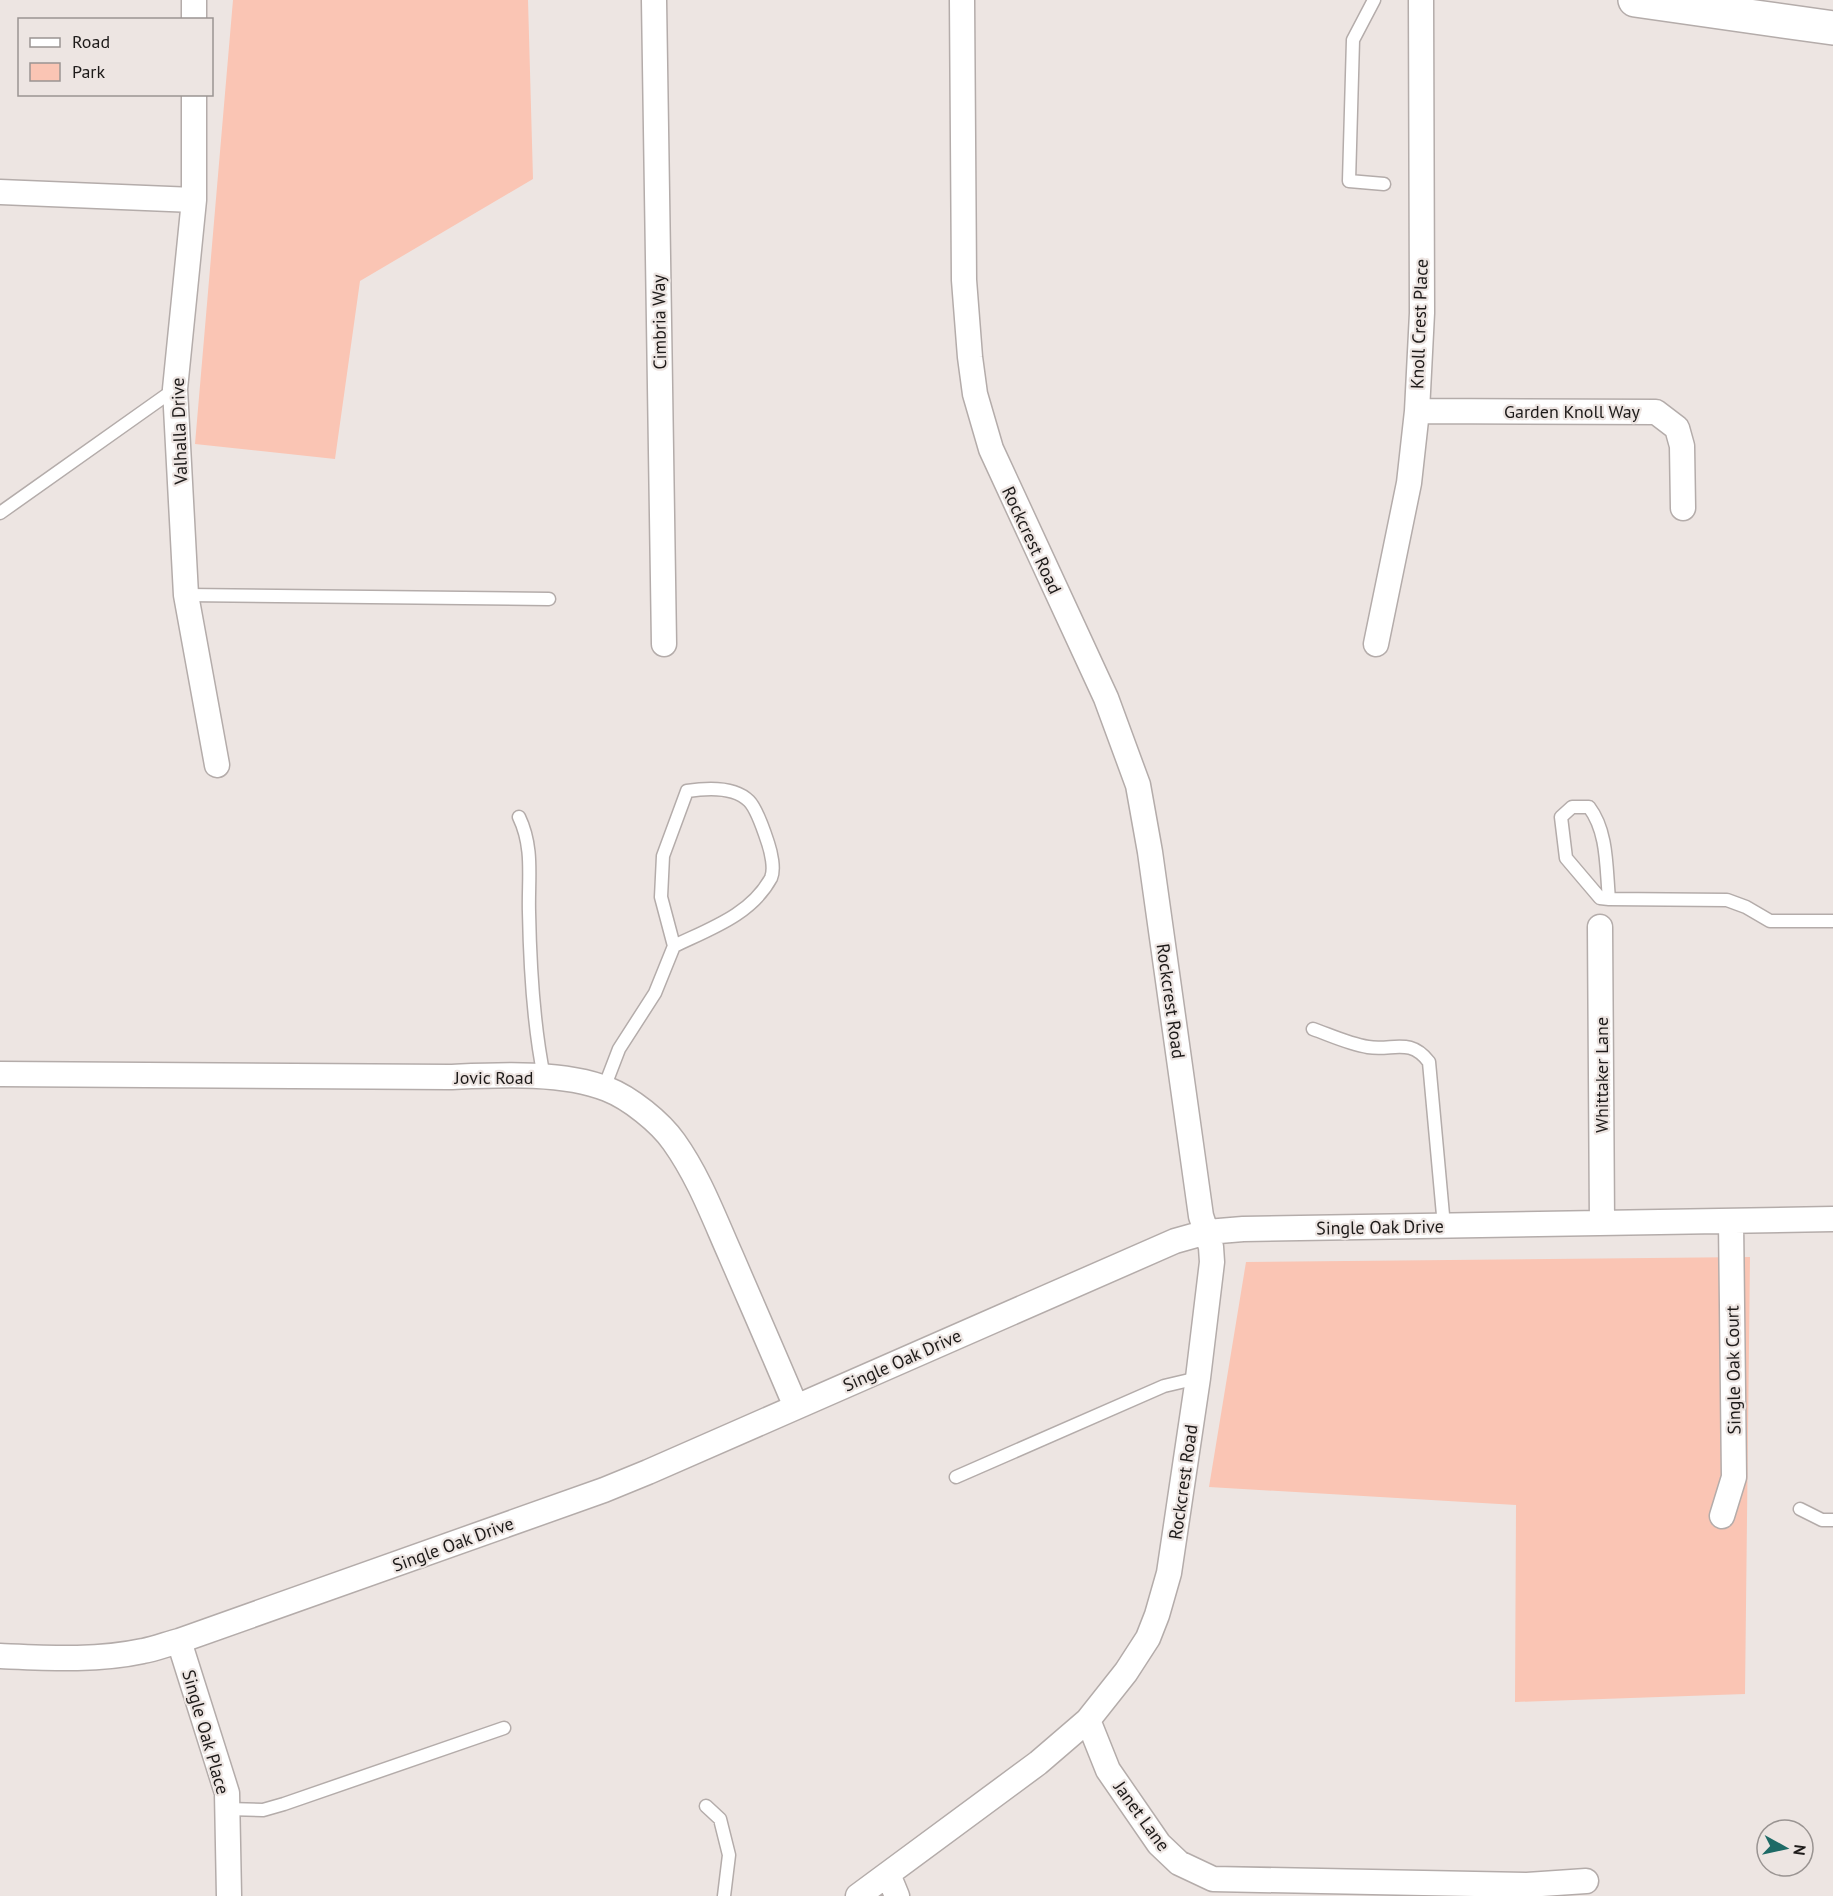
<svg xmlns="http://www.w3.org/2000/svg" width="1833" height="1896" viewBox="0 0 1833 1896" font-family="'PT Sans',sans-serif">
  <rect width="100%" height="100%" fill="#ede5e2"/>
  <path fill="#fac5b4" d="M 233,0 L 528,0 L 533,179 L 360,281 L 335,459 L 195,444 Z
    M 1750,1257 L 1745,1694 L 1515,1702 L 1516,1505 L 1209,1487 L 1246,1262 Z"/>
  <g fill="none" stroke-linecap="round" stroke-linejoin="round">
    <defs>
      <path id="lane" d="M 1374,0 L 1353,40 L 1349,181 L 1384,184
        M 0,513 L 175,389
        M 186,595 L 549,599
        M 519,817 C 534,848 528,879 529,912 C 530,967 533,1023 544,1077
        M 1609,899 C 1606,868 1608,832 1589,807 L 1572,807 L 1561,817 L 1566,858 L 1600,898 L 1609,899 L 1727,900 L 1746,907 L 1770,921 L 1833,921
        M 1313,1029 C 1330,1035 1349,1044 1368,1047 C 1393,1051 1410,1037 1429,1062 L 1444,1226
        M 604,1088 L 619,1049 L 655,993 L 674,946 L 661,897 L 663,856 L 687,791 C 706,788 734,786 749,801 C 757,809 764,831 768,843 C 771,852 775,869 771,878 C 751,915 709,929 674,946
        M 956,1477 L 1164,1386 L 1198,1378
        M 1800,1509 L 1822,1520 L 1833,1520
        M 706,1806 L 720,1819 L 729,1855 L 724,1896
        M 227,1809 L 263,1810 L 284,1804 L 504,1728"/>
      <path id="street" d="M 194,0 L 194,20
        M 654,0 L 664,644
        M 194,94 L 194,200 L 175,389 L 186,595 L 217,765
        M 0,192 L 194,200
        M 1417,411 L 1656,412 L 1677,428 L 1682,446 L 1683,508
        M 1376,644 L 1409,483 L 1417,411 L 1422,313 L 1421,0
        M 1600,927 L 1602,1223
        M 0,1074 L 449,1077 C 496,1075 563,1071 607,1089 C 630,1098 660,1122 674,1142 C 699,1177 714,1218 731,1256 C 753,1307 775,1357 796,1407
        M 1722,1516 L 1734,1477 L 1731,1221
        M 179,1641 L 227,1793 L 229,1896
        M 0,1656 C 48,1658 97,1661 143,1651 C 155,1649 167,1644 179,1641 L 604,1490 L 648,1472 L 1175,1241 L 1207,1232 L 1243,1229 L 1833,1219
        M 1088,1720 L 1108,1770 L 1159,1844 L 1179,1863 L 1213,1879 L 1527,1885 L 1586,1881
        M 888,1874 L 897,1896
        M 858,1896 L 1038,1763 L 1088,1720 L 1126,1672 L 1148,1638 L 1157,1615 L 1169,1573 L 1198,1378 L 1212,1262 L 1211,1247 L 1201,1216 L 1150,852 L 1138,785 L 1106,698 L 991,449 L 975,394 L 970,357 L 964,280 L 962,0"/>
      <path id="secondary" d="M 1635,0 L 1833,28"/>
    </defs>
    <use href="#lane" stroke="#b4acaa" stroke-width="15"/>
    <use href="#street" stroke="#b4acaa" stroke-width="27"/>
    <use href="#secondary" stroke="#b4acaa" stroke-width="36"/>
    <use href="#lane" stroke="#fff" stroke-width="12"/>
    <use href="#street" stroke="#fff" stroke-width="24"/>
    <use href="#secondary" stroke="#fff" stroke-width="33"/>
  </g>
  <g text-anchor="middle" dominant-baseline="central" stroke-width="4.5" stroke-linejoin="round" paint-order="stroke">
    <g font-size="18" fill="#1d1a19" stroke="#ede5e2">
      <text transform="translate(659 322) rotate(-91)">Cimbria Way</text>
      <text transform="translate(1419 324) rotate(-88)">Knoll Crest Place</text>
      <text x="1572" y="411">Garden Knoll Way</text>
      <text transform="translate(179 431) rotate(-92)">Valhalla Drive</text>
      <text transform="translate(1032 540) rotate(65)">Rockcrest Road</text>
      <text transform="translate(1171 1001) rotate(82)">Rockcrest Road</text>
      <text transform="translate(1601 1075) rotate(-90)">Whittaker Lane</text>
      <text x="494" y="1077">Jovic Road</text>
      <text transform="translate(1380 1227) rotate(-1)">Single Oak Drive</text>
      <text transform="translate(902 1360) rotate(-24)">Single Oak Drive</text>
      <text transform="translate(1733 1370) rotate(-91)">Single Oak Court</text>
      <text transform="translate(1183 1482) rotate(-82)">Rockcrest Road</text>
      <text transform="translate(453 1544) rotate(-20)">Single Oak Drive</text>
      <text transform="translate(206 1732) rotate(74)">Single Oak Place</text>
      <text transform="translate(1142 1816) rotate(54)">Janet Lane</text>
    </g>
  </g>
  <rect x="18" y="18" width="195" height="78" fill="#ede5e2" stroke="#9a9492" stroke-width="1.5"/>
  <rect x="30" y="38" width="30" height="9" fill="#ffffff" stroke="#9a9492" stroke-width="1.5"/>
  <text x="72" y="48" font-size="18" fill="#1d1a19">Road</text>
  <rect x="30" y="63" width="30" height="18" fill="#fac5b4" stroke="#9a9492" stroke-width="1.5"/>
  <text x="72" y="78" font-size="18" fill="#1d1a19">Park</text>
  <g transform="translate(1785 1848) rotate(98)"><circle r="28" fill="#ede5e2" stroke="#9a9492" stroke-width="1.5"/>
  <path d="M0-4.5L10 22L0 15L-10 22Z" fill="#1e6a66"/>
  <text y="-9" font-size="16" font-weight="bold" text-anchor="middle" fill="#1d1a19">N</text>
  </g>
</svg>
